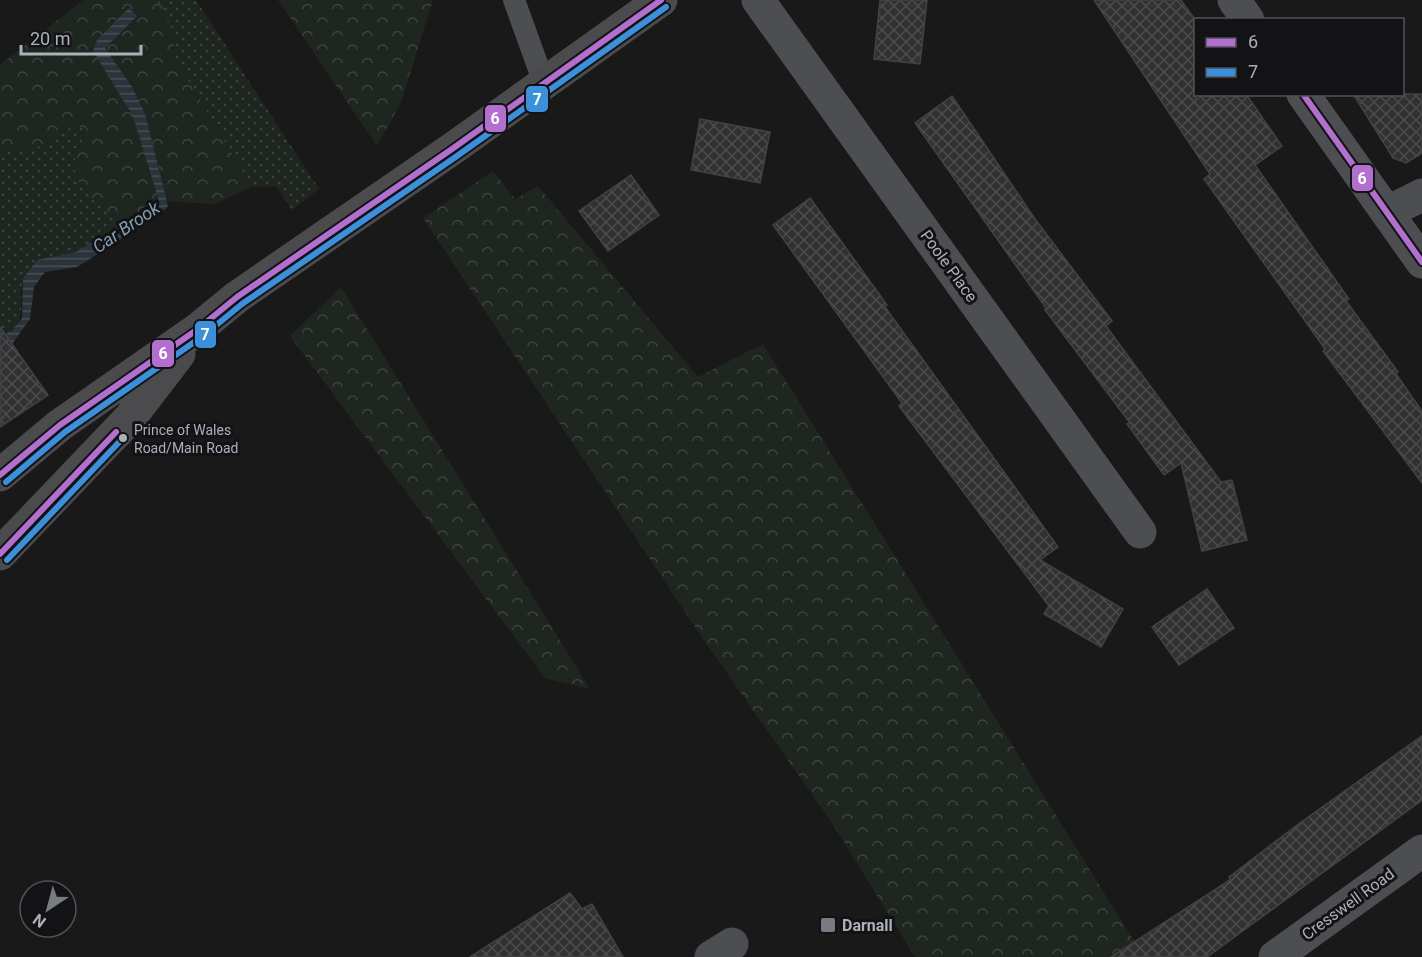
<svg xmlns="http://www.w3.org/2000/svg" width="1422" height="957" viewBox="0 0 1422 957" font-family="Roboto,sans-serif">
  <defs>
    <pattern id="grass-dots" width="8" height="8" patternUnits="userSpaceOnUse" patternTransform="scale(1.5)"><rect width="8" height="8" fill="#1f2620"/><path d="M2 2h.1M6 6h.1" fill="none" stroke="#3d433e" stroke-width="1.8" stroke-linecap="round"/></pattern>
    <pattern id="forest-crowns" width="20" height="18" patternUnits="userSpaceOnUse" patternTransform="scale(1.5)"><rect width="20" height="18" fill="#1f2620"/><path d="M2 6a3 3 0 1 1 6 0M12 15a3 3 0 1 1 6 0" fill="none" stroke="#3d433e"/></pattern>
    <pattern id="water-rules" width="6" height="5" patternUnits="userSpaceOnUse" patternTransform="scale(1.5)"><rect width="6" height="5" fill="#2c343b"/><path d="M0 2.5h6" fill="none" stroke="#484f55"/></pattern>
    <pattern id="building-cross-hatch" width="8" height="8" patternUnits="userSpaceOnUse" patternTransform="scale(1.5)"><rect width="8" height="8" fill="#313131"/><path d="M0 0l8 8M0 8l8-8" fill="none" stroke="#4c4c4d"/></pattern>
  </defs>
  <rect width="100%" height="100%" fill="#191919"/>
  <path fill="url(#grass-dots)" d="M 156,0 L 196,0 L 319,189 L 292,210 L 276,186 L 252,187 L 175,58 L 173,32 Z
    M 74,125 L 84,129 L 86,133 C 58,181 88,193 121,224 L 76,252 L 37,260 C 33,265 24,273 23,280 C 15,306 33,321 0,338 L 0,153 L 42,146 Z"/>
  <path fill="url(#forest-crowns)" d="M 83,0 L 155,0 L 163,7 L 173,32 L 175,58 L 252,187 L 214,204 L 159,201 L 121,224 C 88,193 58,181 86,133 L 84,129 L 74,125 L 42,146 L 0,153 L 0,65 Z
    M 278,0 L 433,0 L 401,103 L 377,146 Z
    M 493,171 L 515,199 L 538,186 L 698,377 L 763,344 L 1144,957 L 915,957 L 832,823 L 703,639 L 423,218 Z
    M 341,287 L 590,689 L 545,678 L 290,336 Z"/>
  <path fill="url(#water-rules)" d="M 129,8 L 137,16 L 105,48 L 132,87 L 145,114 L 168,206 L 161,214 L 77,267 L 45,272 L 34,287 L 30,319 L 12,344 L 0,348 L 5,335 L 13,330 L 22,318 L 23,278 L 37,260 L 76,252 L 159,201 L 133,116 L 93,51 L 97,40 Z"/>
  <path fill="url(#building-cross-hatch)" stroke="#414245" stroke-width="1.5" d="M 880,0 L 927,0 L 920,64 L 874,59 Z
    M 1094,0 L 1181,0 L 1196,21 L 1196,100 L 1204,94 L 1246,94 L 1282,146 L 1255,165 L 1349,299 L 1346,301 L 1398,372 L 1396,374 L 1422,411 L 1422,483 L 1323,351 L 1325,349 L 1204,179 L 1210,174 Z
    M 1353,94 L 1422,94 L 1422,153 L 1406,163 L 1393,158 Z
    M 952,96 L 1035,219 L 1112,321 L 1106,326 L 1221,482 L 1232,480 L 1247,540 L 1202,551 L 1181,463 L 1164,475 L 1127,424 L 1130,423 L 1045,310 L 1046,308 L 915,123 Z
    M 700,119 L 770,132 L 760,183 L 691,170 Z
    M 631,175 L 659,215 L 608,251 L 579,211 Z
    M 810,198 L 887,305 L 885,307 L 1058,547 L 1040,560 L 1123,609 L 1101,647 L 1044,614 L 1049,606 L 899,406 L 902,403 L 773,225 Z
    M 0,327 L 48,395 L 0,427 Z
    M 1207,589 L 1234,628 L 1179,665 L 1152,627 Z
    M 1422,736 L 1422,800 L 1207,957 L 1111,957 L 1230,880 L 1229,877 L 1297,825 Z
    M 570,893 L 582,909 L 592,904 L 623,957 L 470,957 Z"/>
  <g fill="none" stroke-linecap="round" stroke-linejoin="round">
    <path stroke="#4d4e52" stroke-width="22" d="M 514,0 L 544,83"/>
    <path stroke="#4d4e52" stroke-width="33" d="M 758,0 L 1140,532
      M 1234,0 L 1248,20
      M 1303,94 L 1422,262
      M 1388,212 L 1422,195
      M 711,957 L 732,944
      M 1275,957 L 1422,851"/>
    <path stroke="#4b4b4e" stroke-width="33" d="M 0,475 L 60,425 L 198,329 L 237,297 L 452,149 L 661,0
      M 0,554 L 130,418 L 179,354"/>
    <defs>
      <path id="bus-1" d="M 1303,94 L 1422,262
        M 0,475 L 60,425 L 198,329 L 237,297 L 452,149 L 661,0
        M 0,554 L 116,432"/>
      <path id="bus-2" d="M 6,482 L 65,432 L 203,336 L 242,304 L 457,156 L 666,7
        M 7,560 L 123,438"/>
    </defs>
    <use href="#bus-1" stroke="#131315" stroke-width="10"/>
    <use href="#bus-2" stroke="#131315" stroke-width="10"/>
    <use href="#bus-1" stroke="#b36fd0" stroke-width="6"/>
    <use href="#bus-2" stroke="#3a90db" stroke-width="6"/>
  </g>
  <circle fill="#abb0b9" stroke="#131315" stroke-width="2" cx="123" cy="438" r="5"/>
  <rect fill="#787b81" stroke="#131315" stroke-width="2" x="820" y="917" width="16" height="16" rx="3"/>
  <g text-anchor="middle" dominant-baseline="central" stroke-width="6" stroke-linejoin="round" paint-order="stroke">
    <g font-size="14" fill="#abb0b9" stroke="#131315" text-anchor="start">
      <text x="134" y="430">Prince of Wales<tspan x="134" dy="18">Road/Main Road</tspan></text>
    </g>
    <g font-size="16" fill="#abb0b9" stroke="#131315">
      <text transform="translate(949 266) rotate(54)">Poole Place</text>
      <text transform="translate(1348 904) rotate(-36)">Cresswell Road</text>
    </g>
    <g font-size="16" font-weight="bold" fill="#abb0b9" stroke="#131315" text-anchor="start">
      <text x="842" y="925">Darnall</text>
    </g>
    <g font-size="18" font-style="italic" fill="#839eb3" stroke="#131315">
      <text transform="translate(126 227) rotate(-34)">Car Brook</text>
    </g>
  </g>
  <g stroke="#131315" stroke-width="2">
    <rect x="525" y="85" width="24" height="28" rx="6" fill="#3a90db"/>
    <rect x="484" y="104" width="23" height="29" rx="6" fill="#b36fd0"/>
    <rect x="1351" y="164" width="23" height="28" rx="6" fill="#b36fd0"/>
    <rect x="194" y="320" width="23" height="29" rx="6" fill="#3a90db"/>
    <rect x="151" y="339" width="24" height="29" rx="6" fill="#b36fd0"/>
  </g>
  <g font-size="16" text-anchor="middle" font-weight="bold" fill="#fff">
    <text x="537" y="105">7</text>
    <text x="495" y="124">6</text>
    <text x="1362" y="184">6</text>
    <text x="205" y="340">7</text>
    <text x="163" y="359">6</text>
  </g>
  <rect x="1194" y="18" width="210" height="78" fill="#131315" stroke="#505257" stroke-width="1.5"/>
  <rect x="1206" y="38" width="30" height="9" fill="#b36fd0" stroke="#505257" stroke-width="1.5"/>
  <text x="1248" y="48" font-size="18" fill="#abb0b9">6</text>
  <rect x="1206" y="68" width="30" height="9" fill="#3a90db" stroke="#505257" stroke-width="1.5"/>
  <text x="1248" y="78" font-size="18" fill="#abb0b9">7</text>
  <g transform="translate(48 909) rotate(216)"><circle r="28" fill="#131315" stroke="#505257" stroke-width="1.5"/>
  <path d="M0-4.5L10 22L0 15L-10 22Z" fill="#787b81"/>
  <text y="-9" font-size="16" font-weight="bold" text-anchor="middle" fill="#abb0b9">N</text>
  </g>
  <path d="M21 45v9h120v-9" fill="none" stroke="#abb0b9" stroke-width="3"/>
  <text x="30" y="45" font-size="18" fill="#abb0b9" stroke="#131315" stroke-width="4.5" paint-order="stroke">20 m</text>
</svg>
